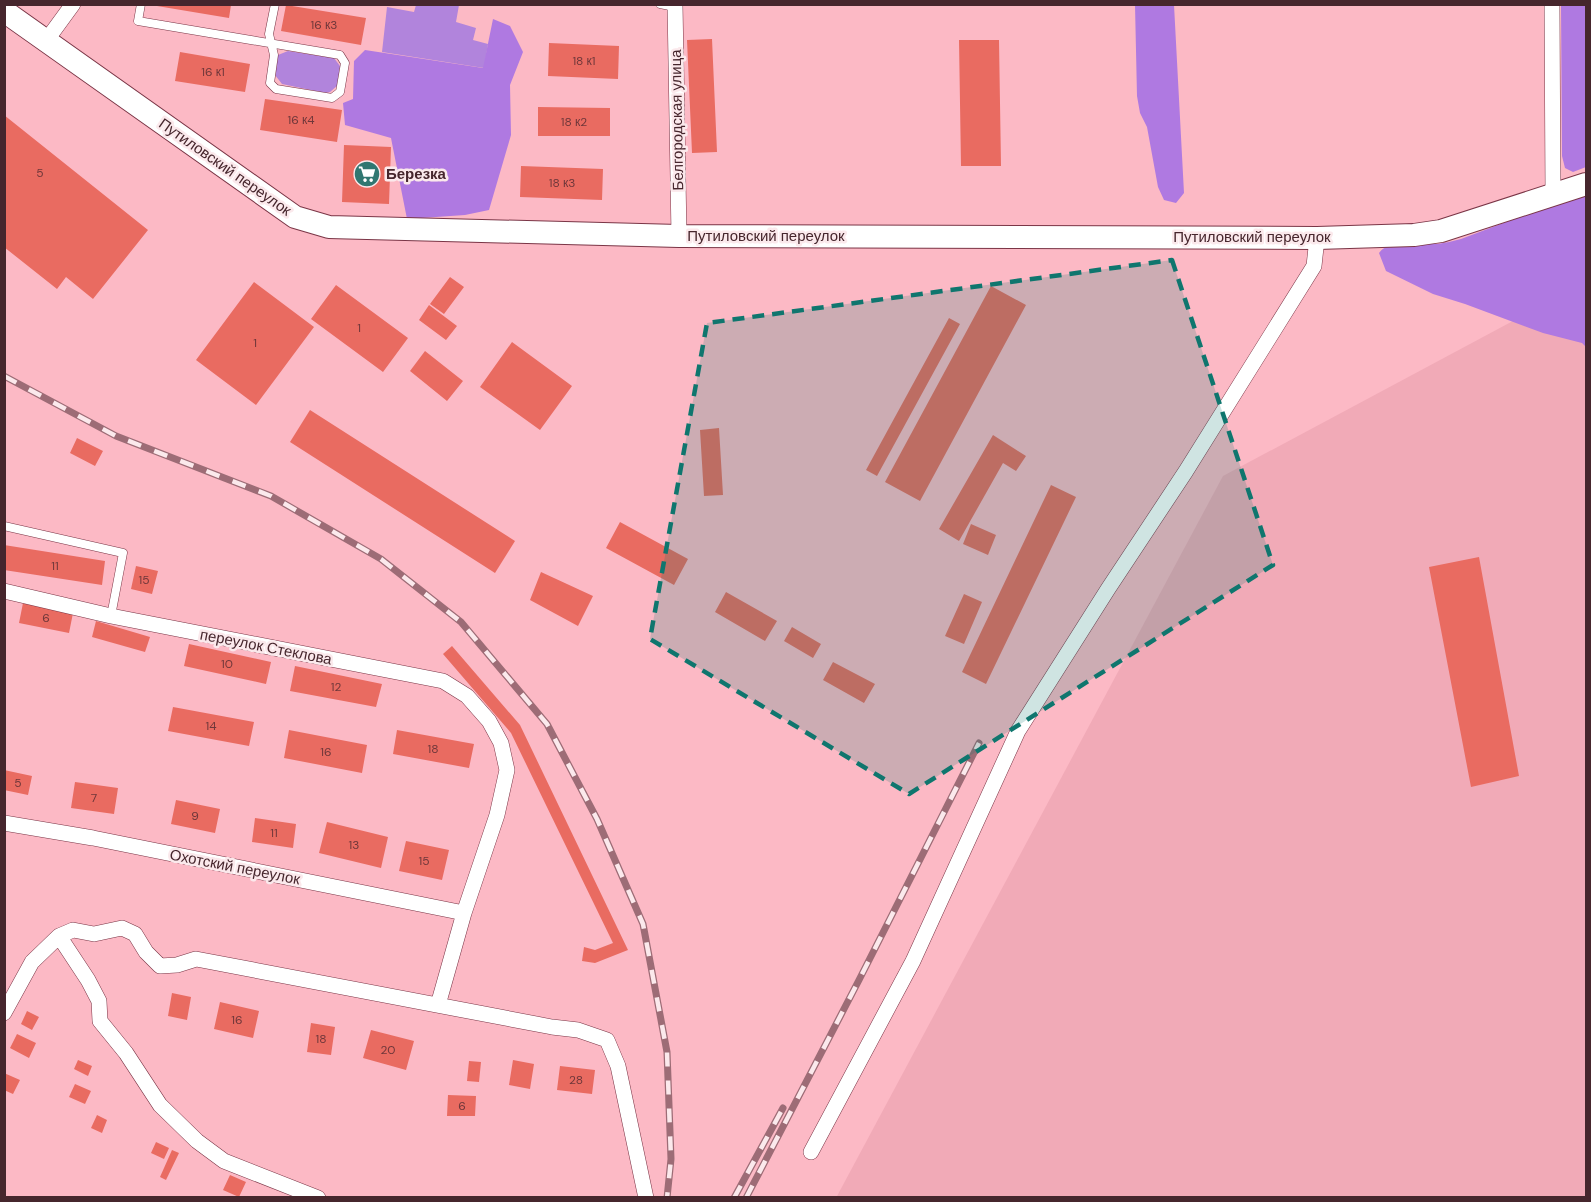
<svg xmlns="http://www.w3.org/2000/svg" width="1591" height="1202" viewBox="0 0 1591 1202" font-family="'DM Sans',sans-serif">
  <rect width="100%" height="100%" fill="#fcb9c5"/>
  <path fill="#f1aab7" d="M 1586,282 L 1586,1197 L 836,1198 L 1223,476 Z"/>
  <path fill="#b184dc" d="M 416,5 L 459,5 L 456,22 L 476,28 L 473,40 L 488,44 L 484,68 L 382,52 L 387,7 L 414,12 Z
    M 288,51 L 334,58 L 340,66 L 338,85 L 330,92 L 325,93 L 282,84 L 275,75 L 278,55 Z"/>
  <path fill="#af79e1" d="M 1135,5 L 1174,5 L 1184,193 L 1176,203 L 1164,200 L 1158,187 L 1147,127 L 1140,113 L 1137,96 Z
    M 1561,5 L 1586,5 L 1586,167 L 1573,172 L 1565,168 L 1562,156 Z
    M 493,19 L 510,26 L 523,52 L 510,85 L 511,135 L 489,210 L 465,215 L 407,219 L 391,138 L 345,125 L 343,103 L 353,99 L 354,61 L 365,50 L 483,68 Z
    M 1586,192 L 1586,347 L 1582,343 L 1543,333 L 1465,304 L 1433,294 L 1386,271 L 1379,253 C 1391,237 1420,244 1437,244 C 1445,243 1453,241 1461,239 Z"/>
  <path fill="#e96b61" d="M 151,5 L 231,5 L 229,18 Z
    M 286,5 L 366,18 L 361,45 L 281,31 Z
    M 712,39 L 717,152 L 692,153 L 687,40 Z
    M 959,40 L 999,40 L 1001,166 L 961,166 Z
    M 549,43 L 619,46 L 618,79 L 548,76 Z
    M 180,52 L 250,64 L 245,92 L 175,81 Z
    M 265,99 L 342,110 L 337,142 L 260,130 Z
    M 538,107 L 610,108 L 610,136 L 538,136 Z
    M 4,115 L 148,230 L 93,299 L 66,277 L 57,289 L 4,247 Z
    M 344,145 L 391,147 L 389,204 L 342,202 Z
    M 521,166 L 603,169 L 602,200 L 520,197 Z
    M 450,277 L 464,287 L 444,314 L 430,304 Z
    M 254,282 L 314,327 L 256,405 L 196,360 Z
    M 336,285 L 408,338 L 383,372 L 311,319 Z
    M 991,286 L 1026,305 L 920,501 L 885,482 Z
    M 429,305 L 457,326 L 446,340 L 419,320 Z
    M 949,318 L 960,324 L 877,476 L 866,470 Z
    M 512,342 L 572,386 L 540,430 L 480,387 Z
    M 425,351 L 463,381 L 447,401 L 410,371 Z
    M 310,410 L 515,541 L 495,573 L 290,442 Z
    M 719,428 L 723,495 L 704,496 L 700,430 Z
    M 993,435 L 1026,456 L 1016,471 L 1003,463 L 959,541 L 939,529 Z
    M 77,438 L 103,451 L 95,466 L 70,453 Z
    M 1051,485 L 1076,497 L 986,684 L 962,672 Z
    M 620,522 L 688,559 L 674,585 L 606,548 Z
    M 971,524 L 996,535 L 988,555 L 963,544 Z
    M 4,545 L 105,561 L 102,585 L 4,570 Z
    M 1479,557 L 1519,776 L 1471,787 L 1429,567 Z
    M 136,566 L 158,571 L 152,594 L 131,589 Z
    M 541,572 L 593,596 L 578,626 L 530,600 Z
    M 726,592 L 777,621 L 765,641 L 715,612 Z
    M 964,594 L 982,602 L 964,644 L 945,636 Z
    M 23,603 L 73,613 L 69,633 L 19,623 Z
    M 96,621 L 150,637 L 145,652 L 92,637 Z
    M 792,627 L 821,644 L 813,658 L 784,641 Z
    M 189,644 L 271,662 L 266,684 L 184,666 Z
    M 452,646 L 520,725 L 628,950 L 595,963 L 582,961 L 584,947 L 595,950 L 613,943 L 511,733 L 443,654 Z
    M 833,662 L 875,684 L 864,703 L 823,680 Z
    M 295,666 L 382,684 L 376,707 L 290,691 Z
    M 173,707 L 254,722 L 249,746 L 168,731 Z
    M 289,730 L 367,745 L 362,773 L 284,758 Z
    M 397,730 L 474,744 L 469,768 L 393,754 Z
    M 4,770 L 32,776 L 28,795 L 4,790 Z
    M 75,782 L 118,788 L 114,814 L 71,808 Z
    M 176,800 L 220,809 L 215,833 L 171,824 Z
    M 255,818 L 296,824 L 293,848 L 252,842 Z
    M 327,822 L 388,837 L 381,868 L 319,853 Z
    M 406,841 L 449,850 L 442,880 L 399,871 Z
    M 172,993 L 191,997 L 187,1020 L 168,1016 Z
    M 220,1002 L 259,1011 L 253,1038 L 214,1029 Z
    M 27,1011 L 39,1017 L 32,1030 L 21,1024 Z
    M 311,1023 L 335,1027 L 331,1055 L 307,1052 Z
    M 371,1030 L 414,1041 L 406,1070 L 363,1058 Z
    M 17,1034 L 36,1043 L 29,1058 L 10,1048 Z
    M 78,1060 L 92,1066 L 88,1076 L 74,1069 Z
    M 513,1060 L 534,1064 L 530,1089 L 509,1085 Z
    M 469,1061 L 481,1062 L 479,1082 L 467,1081 Z
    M 560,1066 L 595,1070 L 592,1094 L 557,1090 Z
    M 4,1073 L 20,1080 L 13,1094 L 4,1090 Z
    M 75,1084 L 91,1091 L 85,1104 L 69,1097 Z
    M 448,1095 L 476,1096 L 475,1116 L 447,1116 Z
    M 97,1115 L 107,1120 L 102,1133 L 91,1128 Z
    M 156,1142 L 169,1148 L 164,1159 L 151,1153 Z
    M 172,1150 L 179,1153 L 166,1180 L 160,1177 Z
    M 230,1175 L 246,1182 L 239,1197 L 223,1190 Z"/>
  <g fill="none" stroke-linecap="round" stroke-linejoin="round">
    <defs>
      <path id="service" d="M 141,4 L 138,21 C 206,32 273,44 340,55 L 345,63 L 340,92 L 332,98 L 276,89 L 270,83 L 274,55 L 269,34 L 275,4
        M 660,4 L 675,7
        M 4,526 L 123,553 L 111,616"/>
      <path id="minor" d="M 675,4 L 679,236
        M 1552,4 L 1553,197
        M 46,41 L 73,4
        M 4,591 L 111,616 L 443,681 L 467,696 L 489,721 L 501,743 L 507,770 L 497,815 L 464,913 L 438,1005
        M 4,823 L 93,838 L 464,913
        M 59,936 L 88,980 L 99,1001 L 100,1021 L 126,1053 L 160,1105 L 197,1141 L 224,1161 L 318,1198
        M 4,1013 L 32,962 L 59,936 L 73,930 L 94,934 L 122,928 L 135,934 L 146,952 L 160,966 L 177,965 L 196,959 L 552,1027 L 578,1030 L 607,1040 L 618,1066 L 646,1198
        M 811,1152 L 913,961 L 1018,731 L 1108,589 L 1186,471 L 1314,266 L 1317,238"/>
      <path id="secondary" d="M 4,11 L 295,217 L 329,227 L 679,236 L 1317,238 L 1414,235 L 1441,231 L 1586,184"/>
    </defs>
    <use href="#service" stroke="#7a3546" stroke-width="9"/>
    <use href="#minor" stroke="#7a3546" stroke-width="16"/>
    <use href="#secondary" stroke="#7a3546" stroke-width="24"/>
    <use href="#service" stroke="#fff" stroke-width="8"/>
    <use href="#minor" stroke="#fff" stroke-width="15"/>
    <use href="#secondary" stroke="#fff" stroke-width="22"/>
    <defs>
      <path id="rail" d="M 4,376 L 116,436 L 271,496 L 381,559 L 461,622 L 547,724 L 597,819 L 643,924 L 667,1052 L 671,1159 L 667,1198
        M 734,1198 L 783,1108
        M 746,1198 L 859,980 L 979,743"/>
    </defs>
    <use href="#rail" stroke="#9d6c76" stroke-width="7"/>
    <use href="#rail" stroke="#fbe9ec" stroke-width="4.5" stroke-dasharray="14" stroke-linecap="butt"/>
  </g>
  <path fill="#0f766e" fill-opacity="0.2" stroke="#0f766e" stroke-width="4.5" stroke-dasharray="12 8" stroke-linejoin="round" d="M 1172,260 L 1273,565 L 909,794 L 650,639 L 707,323 Z"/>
  <defs>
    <symbol id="supermarket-disc" viewBox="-11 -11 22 22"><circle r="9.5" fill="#307771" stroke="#fbe9ec"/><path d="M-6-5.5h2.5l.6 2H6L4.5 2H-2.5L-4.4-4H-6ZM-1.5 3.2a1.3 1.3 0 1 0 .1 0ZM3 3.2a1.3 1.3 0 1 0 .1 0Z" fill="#fff"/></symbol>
  </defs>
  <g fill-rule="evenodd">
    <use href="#supermarket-disc" x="352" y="159" width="30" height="30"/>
  </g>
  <g text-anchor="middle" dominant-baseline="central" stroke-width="5" stroke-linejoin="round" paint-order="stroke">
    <g font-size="12" fill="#6f373a">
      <text x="324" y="25">16 к3</text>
      <text x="584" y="61">18 к1</text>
      <text x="213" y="72">16 к1</text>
      <text x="301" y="120">16 к4</text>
      <text x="574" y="122">18 к2</text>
      <text x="40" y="173">5</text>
      <text x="562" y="183">18 к3</text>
      <text x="359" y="328">1</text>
      <text x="255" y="343">1</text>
      <text x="55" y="566">11</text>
      <text x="144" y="580">15</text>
      <text x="46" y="618">6</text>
      <text x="227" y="664">10</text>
      <text x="336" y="687">12</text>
      <text x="211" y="726">14</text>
      <text x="433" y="749">18</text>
      <text x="326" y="752">16</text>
      <text x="18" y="783">5</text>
      <text x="94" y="798">7</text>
      <text x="195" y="816">9</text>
      <text x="274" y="833">11</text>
      <text x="354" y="845">13</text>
      <text x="424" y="861">15</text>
      <text x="237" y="1020">16</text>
      <text x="321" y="1039">18</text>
      <text x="388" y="1050">20</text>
      <text x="576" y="1080">28</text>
      <text x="462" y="1106">6</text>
    </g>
    <g font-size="15" fill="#46262d" stroke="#fbe9ec">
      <text transform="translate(677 120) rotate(-91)">Белгородская улица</text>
      <text transform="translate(225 167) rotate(35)">Путиловский переулок</text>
      <text x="766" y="236">Путиловский переулок</text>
      <text x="1252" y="237">Путиловский переулок</text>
      <text transform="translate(266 647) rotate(11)">переулок Стеклова</text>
      <text transform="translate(235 867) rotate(11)">Охотский переулок</text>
    </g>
    <g font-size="15" font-weight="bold" fill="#46262d" stroke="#fbe9ec" text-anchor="start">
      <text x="386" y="174">Березка</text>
    </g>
  </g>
  <rect width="1591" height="1202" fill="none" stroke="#46262d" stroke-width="12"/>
</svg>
